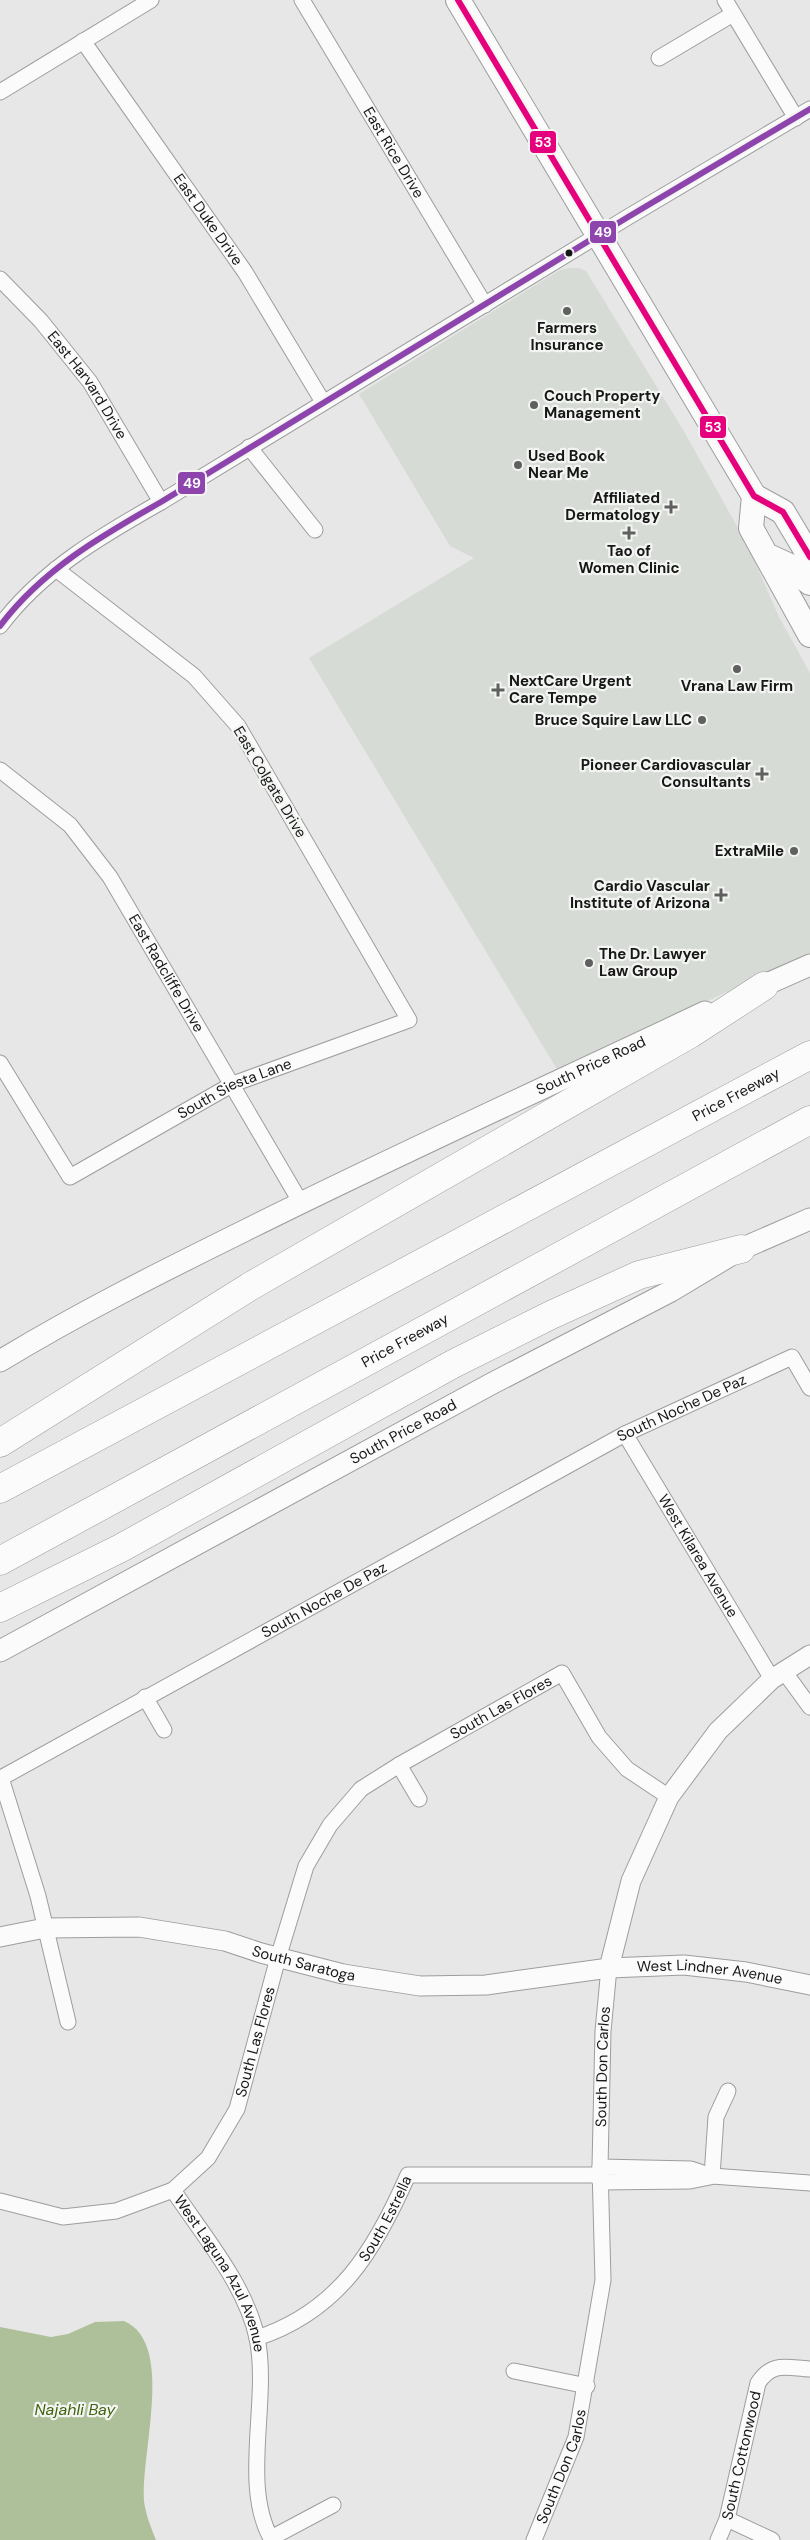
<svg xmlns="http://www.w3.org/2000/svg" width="810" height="2540" viewBox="0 0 810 2540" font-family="'DM Sans',sans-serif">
  <rect width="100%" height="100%" fill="#e6e7e6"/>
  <path fill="#d7dbd5" d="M 570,268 L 579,268 L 586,271 L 685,433 L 748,546 L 779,617 L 810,673 L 810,953 L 558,1071 L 309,658 L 474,558 L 450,546 L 359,394 L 560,270 Z"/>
  <path fill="#adc099" d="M 124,2321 C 178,2344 137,2463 145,2507 C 147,2518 152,2530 156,2540 L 0,2540 L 0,2327 L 51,2337 L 68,2334 L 95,2322 Z"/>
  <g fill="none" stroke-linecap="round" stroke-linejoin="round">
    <defs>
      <g id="minor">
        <path id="s1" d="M 302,0 L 485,305"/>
        <path d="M 725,0 L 796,118"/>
        <path id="s2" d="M 83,41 L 245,272 L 323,402"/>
        <path d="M 659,58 L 733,14"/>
        <path d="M 0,92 L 151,0"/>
        <path id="s3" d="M 0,279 L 41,321 L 90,382 L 161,502"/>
        <path d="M 249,447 L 315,530"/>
        <path d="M 0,626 C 42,570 101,536 161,502 L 628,217 L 810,109"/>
        <path id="s4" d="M 0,770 L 70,825 L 110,877 L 301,1203"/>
        <path id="s5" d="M 0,1063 L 70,1177 L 233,1084 L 409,1020 L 238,726 L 194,676 L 56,569"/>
        <path id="s6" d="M 625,1434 L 772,1679"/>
        <path d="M 783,1670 L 810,1707"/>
        <path d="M 145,1697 L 164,1730"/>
        <path d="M 399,1765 L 419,1799"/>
        <path id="s7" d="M 68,2022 L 38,1896 L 1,1778 L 625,1434 L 792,1357 L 810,1388"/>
        <path d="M 600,2167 L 691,2169 L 712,2176 L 810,2183"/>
        <path d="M 712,2176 L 716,2117 L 728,2091"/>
        <path d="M 600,2182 L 690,2181 L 710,2177"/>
        <path id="s8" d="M 173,2190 L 208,2158 L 237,2109 L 278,1958 L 306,1866 L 330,1825 L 361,1789 L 399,1765 L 562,1673 L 599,1737 L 627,1769 L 669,1797"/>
        <path id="s9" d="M 0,2201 L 63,2217 L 116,2211 L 173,2190 C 202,2234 246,2285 257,2338 C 270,2400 240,2486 272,2540"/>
        <path id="s10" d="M 257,2338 C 339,2311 375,2250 408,2175 L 600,2175"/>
        <path d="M 514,2371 L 587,2386"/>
        <path d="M 727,2519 L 772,2540"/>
        <path d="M 271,2538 L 333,2505"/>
        <path id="s11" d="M 534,2540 L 576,2437 L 603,2280 L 600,2167 L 603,2031 L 609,1968"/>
        <path id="s12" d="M 718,2540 L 727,2519 L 758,2383 C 772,2361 787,2368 810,2369"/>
      </g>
      <g id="tertiary">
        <path id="s13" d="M 0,1937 L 45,1928 L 139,1927 L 225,1941 L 261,1953 L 343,1974 L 420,1986 L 486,1985 L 609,1968 L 684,1965 L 746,1972 L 810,1985"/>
        <path d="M 609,1968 L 631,1881 L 669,1797 L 718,1731 L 772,1679 L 810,1655"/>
      </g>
      <g id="secondary">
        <path d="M 751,991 L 810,965"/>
        <path id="s14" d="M 0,1361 C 79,1313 161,1272 244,1231 C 396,1155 551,1085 705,1012"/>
        <path id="s15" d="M 0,1651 L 491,1384 L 671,1291 L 741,1249 L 810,1219"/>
      </g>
      <path id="primary" d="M 458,0 L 754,496 L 783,512 L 810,557
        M 754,496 L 751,528 L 810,635
        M 766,555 L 790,566 L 810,583"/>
      <g id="motorway">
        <path d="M 0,1443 L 249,1287 L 690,1034 L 764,986"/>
        <path id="s16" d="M 0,1489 L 810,1055"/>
        <path id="s17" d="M 0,1561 L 810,1120"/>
        <path d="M 0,1608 L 121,1548 L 453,1364 L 551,1315 L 639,1275 L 741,1249"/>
      </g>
    </defs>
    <use href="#minor" stroke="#9c9d9c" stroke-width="17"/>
    <use href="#tertiary" stroke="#9c9d9c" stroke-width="21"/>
    <use href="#secondary" stroke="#9c9d9c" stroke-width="23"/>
    <use href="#primary" stroke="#9c9d9c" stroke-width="26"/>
    <use href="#motorway" stroke="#9c9d9c" stroke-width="29"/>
    <use href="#minor" stroke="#fbfbfb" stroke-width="15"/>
    <use href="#tertiary" stroke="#fbfbfb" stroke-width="19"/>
    <use href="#secondary" stroke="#fbfbfb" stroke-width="21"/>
    <use href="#primary" stroke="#fbfbfb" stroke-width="24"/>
    <use href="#motorway" stroke="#fbfbfb" stroke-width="28"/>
    <defs>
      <path id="bus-1" d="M 458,0 L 754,496 L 783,512 L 810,557"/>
      <path id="bus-2" d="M 0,626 C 42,570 101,536 161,502 L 628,217 L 810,109"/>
    </defs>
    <use href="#bus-1" stroke="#f3f5f2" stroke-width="10"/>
    <use href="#bus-2" stroke="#f3f5f2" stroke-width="10"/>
    <use href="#bus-1" stroke="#e5007d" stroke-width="6"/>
    <use href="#bus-2" stroke="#8e44ad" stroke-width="6"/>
  </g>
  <circle fill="#161716" stroke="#f3f5f2" stroke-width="2" cx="569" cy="253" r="4.5"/>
  <g fill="#5f605f" stroke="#f3f5f2" stroke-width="2">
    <circle cx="567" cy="311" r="5"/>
    <circle cx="534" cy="405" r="5"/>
    <circle cx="518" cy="465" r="5"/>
    <path d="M668.5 499.5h5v5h5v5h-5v5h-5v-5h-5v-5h5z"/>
    <path d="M626.5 525.5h5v5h5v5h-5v5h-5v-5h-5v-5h5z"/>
    <circle cx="737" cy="669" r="5"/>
    <path d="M495.5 682.5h5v5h5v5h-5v5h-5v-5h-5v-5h5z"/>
    <circle cx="702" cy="720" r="5"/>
    <path d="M759.5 766.5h5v5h5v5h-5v5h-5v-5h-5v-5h5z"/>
    <circle cx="794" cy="851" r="5"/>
    <path d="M718.5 887.5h5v5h5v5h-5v5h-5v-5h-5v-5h5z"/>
    <circle cx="589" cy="963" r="5"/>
  </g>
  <g text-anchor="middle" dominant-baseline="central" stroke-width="4.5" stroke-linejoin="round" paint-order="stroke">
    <g font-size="15" fill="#161716" stroke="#f3f5f2">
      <text stroke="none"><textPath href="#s1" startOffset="178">East Rice Drive</textPath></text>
      <text stroke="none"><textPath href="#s2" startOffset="218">East Duke Drive</textPath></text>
      <text stroke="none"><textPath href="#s3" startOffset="138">East Harvard Drive</textPath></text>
      <text transform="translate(270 782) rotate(59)">East Colgate Drive</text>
      <text stroke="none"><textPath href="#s4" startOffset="266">East Radcliffe Drive</textPath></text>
      <text stroke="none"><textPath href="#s14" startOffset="661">South Price Road</textPath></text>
      <text stroke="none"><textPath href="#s5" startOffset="321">South Siesta Lane</textPath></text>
      <text stroke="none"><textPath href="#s16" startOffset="835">Price Freeway</textPath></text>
      <text stroke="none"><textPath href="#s17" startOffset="461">Price Freeway</textPath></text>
      <text stroke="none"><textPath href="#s7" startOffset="1028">South Noche De Paz</textPath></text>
      <text stroke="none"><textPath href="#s15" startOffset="459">South Price Road</textPath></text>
      <text stroke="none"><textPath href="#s6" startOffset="142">West Kilarea Avenue</textPath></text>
      <text stroke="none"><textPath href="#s7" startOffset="622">South Noche De Paz</textPath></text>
      <text stroke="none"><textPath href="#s8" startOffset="614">South Las Flores</textPath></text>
      <text stroke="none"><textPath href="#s13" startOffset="309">South Saratoga</textPath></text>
      <text stroke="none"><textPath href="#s13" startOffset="719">West Lindner Avenue</textPath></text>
      <text stroke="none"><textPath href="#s8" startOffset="174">South Las Flores</textPath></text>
      <text stroke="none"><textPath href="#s11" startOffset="484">South Don Carlos</textPath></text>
      <text stroke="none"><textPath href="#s10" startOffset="181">South Estrella</textPath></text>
      <text stroke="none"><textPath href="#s9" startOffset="276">West Laguna Azul Avenue</textPath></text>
      <text stroke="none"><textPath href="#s12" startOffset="88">South Cottonwood</textPath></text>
      <text stroke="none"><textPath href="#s11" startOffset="79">South Don Carlos</textPath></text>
    </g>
    <g font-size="15" font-weight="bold" fill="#161716" stroke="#f3f5f2" text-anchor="end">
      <text x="567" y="328" text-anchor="middle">Farmers<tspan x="567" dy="17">Insurance</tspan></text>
      <text x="544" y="396" text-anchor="start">Couch Property<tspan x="544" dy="17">Management</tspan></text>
      <text x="528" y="456" text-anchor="start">Used Book<tspan x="528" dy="17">Near Me</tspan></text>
      <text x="660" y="498">Affiliated<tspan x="660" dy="17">Dermatology</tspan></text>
      <text x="629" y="551" text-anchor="middle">Tao of<tspan x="629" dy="17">Women Clinic</tspan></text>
      <text x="509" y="681" text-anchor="start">NextCare Urgent<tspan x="509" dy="17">Care Tempe</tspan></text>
      <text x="737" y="686" text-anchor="middle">Vrana Law Firm</text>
      <text x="692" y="720">Bruce Squire Law LLC</text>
      <text x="751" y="765">Pioneer Cardiovascular<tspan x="751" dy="17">Consultants</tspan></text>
      <text x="784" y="851">ExtraMile</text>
      <text x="710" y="886">Cardio Vascular<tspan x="710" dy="17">Institute of Arizona</tspan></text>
      <text x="599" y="954" text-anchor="start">The Dr. Lawyer<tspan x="599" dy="17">Law Group</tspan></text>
    </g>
    <g font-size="16" font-style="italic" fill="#41630f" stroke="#f3f5f2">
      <text x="75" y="2409">Najahli Bay</text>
    </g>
  </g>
  <g stroke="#f3f5f2" stroke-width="2">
    <rect x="529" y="130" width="28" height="24" rx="5" fill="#e5007d"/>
    <rect x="589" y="220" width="28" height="24" rx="5" fill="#8e44ad"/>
    <rect x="699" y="415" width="28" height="24" rx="5" fill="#e5007d"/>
    <rect x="177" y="471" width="29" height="24" rx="5" fill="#8e44ad"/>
  </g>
  <g font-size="14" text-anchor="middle" font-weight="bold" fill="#fff">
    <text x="543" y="147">53</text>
    <text x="603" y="237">49</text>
    <text x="713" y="432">53</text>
    <text x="192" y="488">49</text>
  </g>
</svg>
